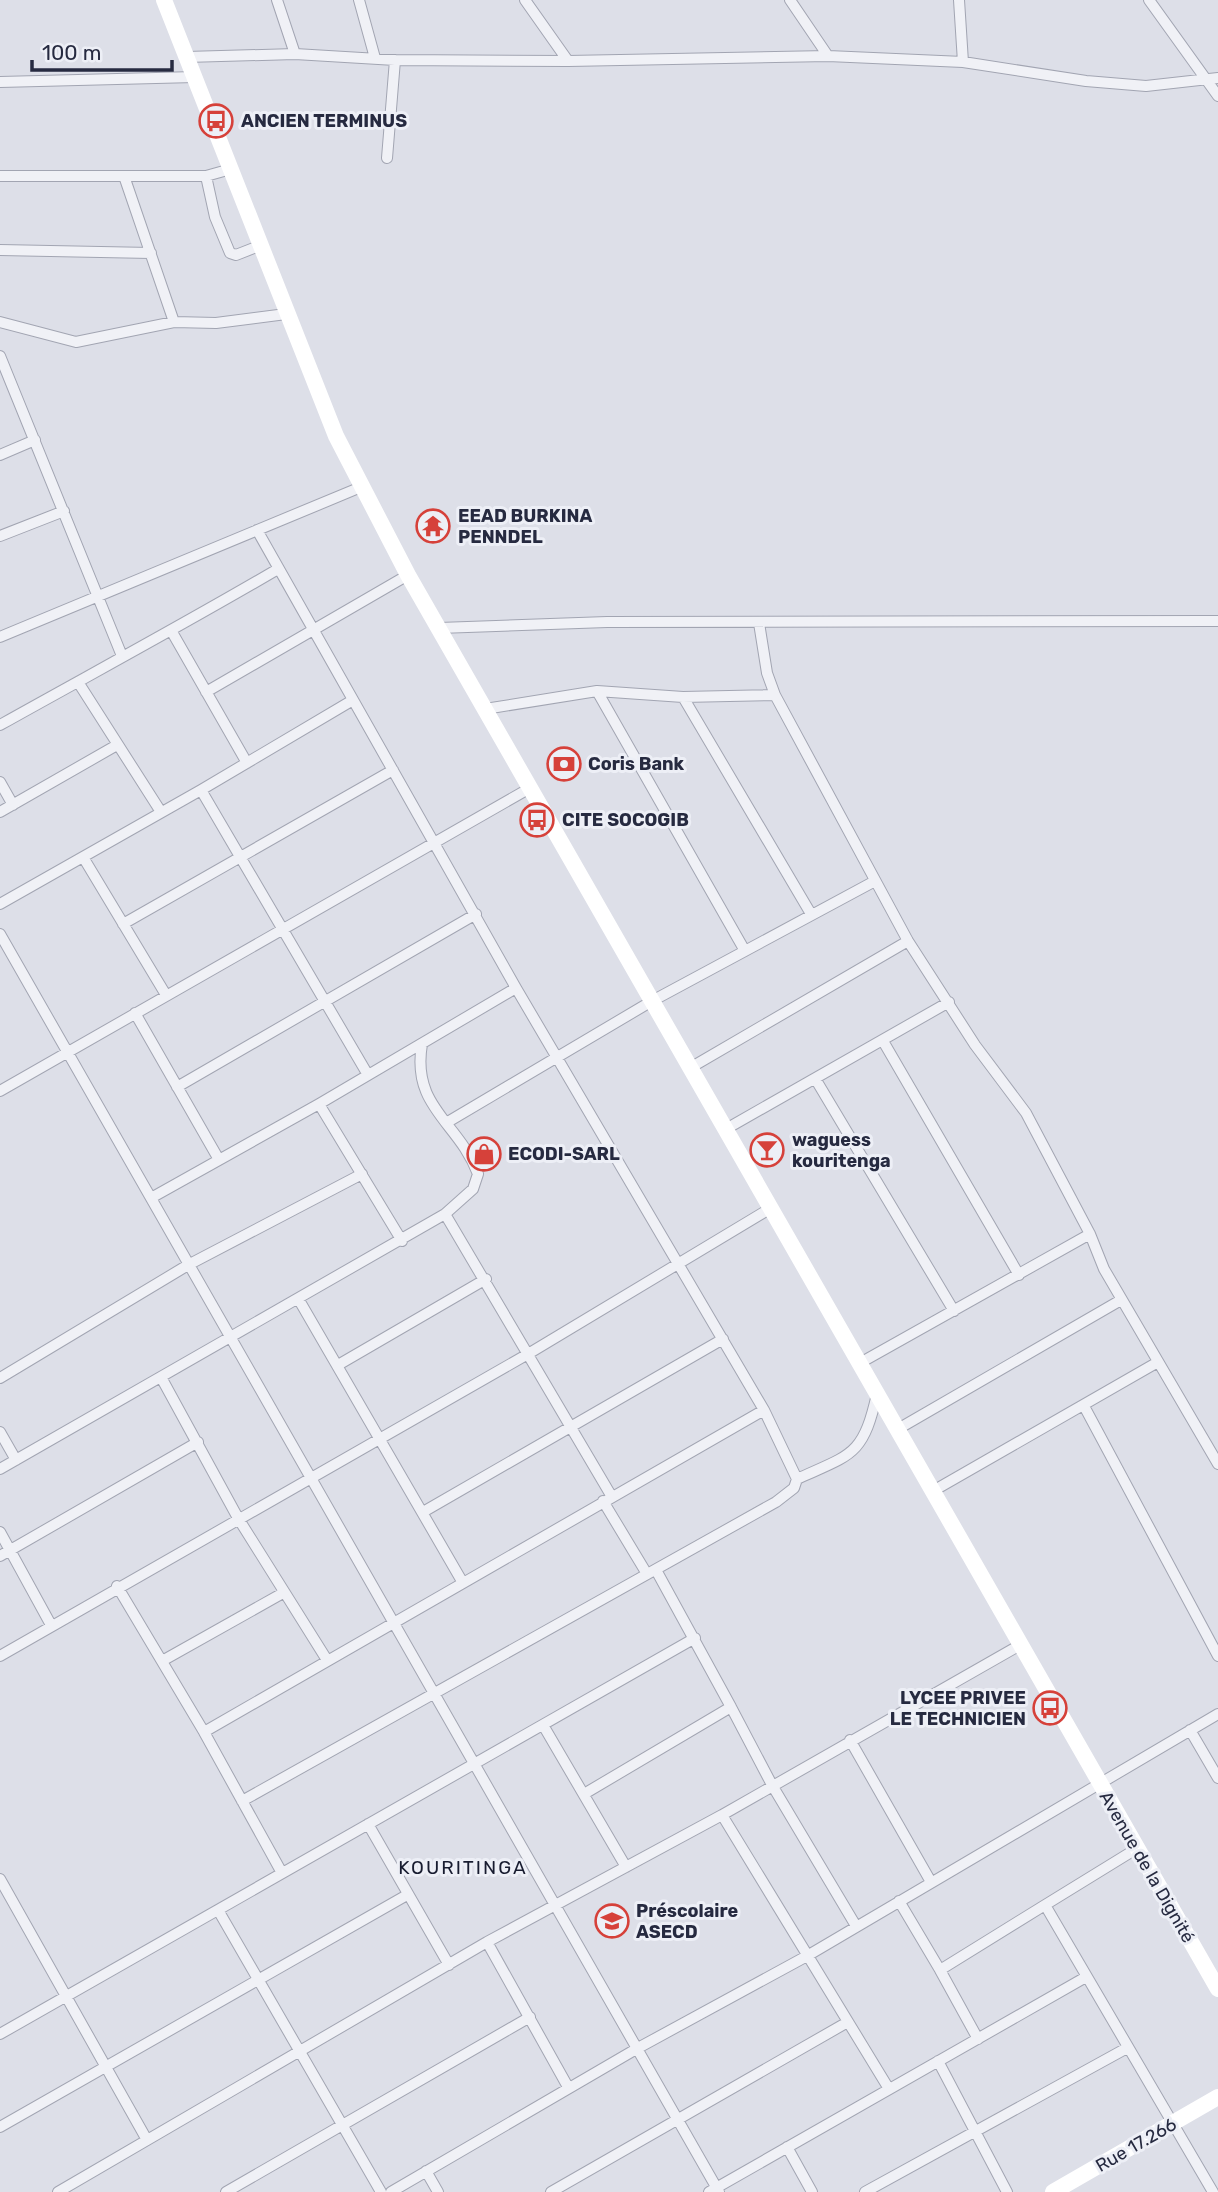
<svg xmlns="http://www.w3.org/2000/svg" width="1218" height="2192" viewBox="0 0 1218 2192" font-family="Rubik,sans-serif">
  <rect width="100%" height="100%" fill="#dddfe8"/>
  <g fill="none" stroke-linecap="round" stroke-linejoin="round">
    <defs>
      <path id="street" d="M 277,0 L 295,54
        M 359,0 L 375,58
        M 525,0 L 568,61
        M 790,0 L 828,56
        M 959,0 L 963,62
        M 1149,0 L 1218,96
        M 186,57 L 295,54 L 395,60 L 568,61 L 828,56 L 963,62 L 1086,81 L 1146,86 L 1218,78
        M 0,82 L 195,77
        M 387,158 L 395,60
        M 0,176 L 206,176 L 231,169
        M 124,176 L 174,322
        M 206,176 L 215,217 L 230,253 L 236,255 L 259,246
        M 0,250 L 151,253
        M 0,322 L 76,342 L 174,322 L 216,323 L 286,314
        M 0,356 L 122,656
        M 0,455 L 35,440
        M 0,536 L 64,511
        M 759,623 L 767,673 L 775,695 L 908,941 L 975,1045 L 1026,1113 L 1090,1234 L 1104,1269 L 1218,1464
        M 439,628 L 607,622 L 1218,621
        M 172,632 L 247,763
        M 0,637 L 361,487
        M 78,682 L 161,812
        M 597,691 L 745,951
        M 206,692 L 408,575
        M 683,697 L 811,914
        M 485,709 L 597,691 L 683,697 L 775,695
        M 0,725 C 93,673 186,623 278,569
        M 0,782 L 13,805
        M 201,790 L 368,1075
        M 0,812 L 117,745
        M 83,857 L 166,995
        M 0,904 L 201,790 L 353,700
        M 123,924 L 393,770
        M 0,934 L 719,2192
        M 135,1013 L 218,1158
        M 883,1041 L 1019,1275
        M 422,1044 C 411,1108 459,1122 478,1174 L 473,1189 L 445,1214 L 612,1497
        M 690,1068 L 908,941
        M 816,1080 L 954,1311
        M 177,1087 L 476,914
        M 0,1091 L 530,788
        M 319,1104 L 402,1241
        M 446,1123 L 652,1001 L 875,881
        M 726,1129 L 949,1002
        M 151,1198 L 319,1104 L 516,988
        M 299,1300 L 463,1583
        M 860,1363 L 1090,1234
        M 338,1365 L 486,1279
        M 0,1378 L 188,1265 L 362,1174
        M 162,1379 L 238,1518 L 327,1660
        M 1084,1406 L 1218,1656
        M 898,1429 L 1121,1300
        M 0,1432 L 16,1460
        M 0,1469 L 445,1214
        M 797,1479 C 852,1454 863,1456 877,1394
        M 933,1491 L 1158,1362
        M 603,1501 L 647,1574
        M 423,1512 L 723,1339
        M 0,1532 L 51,1625
        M 0,1556 L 198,1442
        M 656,1570 L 731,1707
        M 117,1586 L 204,1732 L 282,1873
        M 0,1656 L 528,1354 L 771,1208
        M 162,1661 L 283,1593
        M 543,1725 L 626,1867
        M 1190,1730 L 1218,1778
        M 204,1732 L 764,1410
        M 850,1740 L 931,1882
        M 584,1794 L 731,1707 L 772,1785 L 856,1926
        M 242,1801 L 776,1502 L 794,1488 L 797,1479 L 764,1410 L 516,988 L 257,530
        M 722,1815 L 889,2089
        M 368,1824 L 449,1965
        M 1136,1849 L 1045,1905 L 1213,2192
        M 0,1879 L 147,2140
        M 899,1901 L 940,1970
        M 218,1910 L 381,2192
        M 487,1942 L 568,2087
        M 0,2034 L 695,1638
        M 978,2039 L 940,1970 L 1045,1905
        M 938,2061 L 1007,2192
        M 0,2127 L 407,1895
        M 787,2147 L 812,2192
        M 426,2171 L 438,2192
        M 58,2192 L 487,1942 L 722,1815 L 1020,1645
        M 226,2192 L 530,2017
        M 391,2192 L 638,2048 L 807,1956 L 1218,1714
        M 551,2192 L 846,2023
        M 709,2192 L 1086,1977
        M 865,2192 L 1127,2048"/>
    </defs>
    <use href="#street" stroke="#a2a5b2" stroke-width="12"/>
    <use href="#street" stroke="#f0f1f6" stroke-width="10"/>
    <path stroke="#fff" stroke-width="16" d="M 164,0 L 336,436 L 408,575 L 1218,1989
      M 1053,2192 L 1218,2097"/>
  </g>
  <defs>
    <symbol id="bus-ring" viewBox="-11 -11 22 22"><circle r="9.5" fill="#edeff6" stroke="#d6413a" stroke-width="1.5"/><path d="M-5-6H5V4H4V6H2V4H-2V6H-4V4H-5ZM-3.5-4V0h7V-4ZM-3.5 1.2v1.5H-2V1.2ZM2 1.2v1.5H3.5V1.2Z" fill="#d6413a"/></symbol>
    <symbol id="temple-ring" viewBox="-11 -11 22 22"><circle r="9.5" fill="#edeff6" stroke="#d6413a" stroke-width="1.5"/><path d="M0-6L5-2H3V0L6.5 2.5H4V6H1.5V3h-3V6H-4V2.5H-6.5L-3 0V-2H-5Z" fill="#d6413a"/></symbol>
    <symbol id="bank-ring" viewBox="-11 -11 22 22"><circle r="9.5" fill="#edeff6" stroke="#d6413a" stroke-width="1.5"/><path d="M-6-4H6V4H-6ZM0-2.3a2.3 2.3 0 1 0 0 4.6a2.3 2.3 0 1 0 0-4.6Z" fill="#d6413a"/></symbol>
    <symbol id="bar-ring" viewBox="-11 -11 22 22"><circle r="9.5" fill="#edeff6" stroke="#d6413a" stroke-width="1.5"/><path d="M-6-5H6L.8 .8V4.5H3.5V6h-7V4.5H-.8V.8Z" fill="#d6413a"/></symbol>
    <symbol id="shop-ring" viewBox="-11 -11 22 22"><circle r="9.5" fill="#edeff6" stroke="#d6413a" stroke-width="1.5"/><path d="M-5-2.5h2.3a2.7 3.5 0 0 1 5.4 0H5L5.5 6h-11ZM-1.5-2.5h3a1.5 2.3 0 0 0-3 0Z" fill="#d6413a"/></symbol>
    <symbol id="school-ring" viewBox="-11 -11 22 22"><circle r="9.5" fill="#edeff6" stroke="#d6413a" stroke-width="1.5"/><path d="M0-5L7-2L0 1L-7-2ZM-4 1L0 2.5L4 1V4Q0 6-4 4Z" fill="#d6413a"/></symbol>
  </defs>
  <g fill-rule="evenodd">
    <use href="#bus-ring" x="197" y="102" width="38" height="38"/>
    <use href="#temple-ring" x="414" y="507" width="38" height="38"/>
    <use href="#bank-ring" x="545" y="745" width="38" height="38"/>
    <use href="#bus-ring" x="518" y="801" width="38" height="38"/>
    <use href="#bar-ring" x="748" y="1131" width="38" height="38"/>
    <use href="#shop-ring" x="465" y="1135" width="38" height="38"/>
    <use href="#bus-ring" x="1031" y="1689" width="38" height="38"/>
    <use href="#school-ring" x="593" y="1902" width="38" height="38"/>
  </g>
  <g text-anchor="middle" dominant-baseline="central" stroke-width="6" stroke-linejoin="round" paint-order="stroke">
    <g font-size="18" font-weight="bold" fill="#262a40" stroke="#edeff6" text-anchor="start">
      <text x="241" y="121">ANCIEN TERMINUS</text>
      <text x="458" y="516">EEAD BURKINA<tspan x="458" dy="21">PENNDEL</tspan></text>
      <text x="588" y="764">Coris Bank</text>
      <text x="562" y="820">CITE SOCOGIB</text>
      <text x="792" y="1140">waguess<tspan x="792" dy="21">kouritenga</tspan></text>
      <text x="508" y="1154">ECODI-SARL</text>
      <text x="1026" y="1698" text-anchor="end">LYCEE PRIVEE<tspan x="1026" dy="21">LE TECHNICIEN</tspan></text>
      <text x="636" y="1911">Préscolaire<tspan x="636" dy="21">ASECD</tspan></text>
    </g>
    <g font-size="18" fill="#262a40" stroke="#edeff6">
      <text transform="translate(1147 1867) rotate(60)">Avenue de la Dignité</text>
      <text transform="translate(1136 2145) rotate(-30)">Rue 17.266</text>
    </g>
    <g font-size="19" letter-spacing="2" fill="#181c30" stroke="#edeff6">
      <text x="463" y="1867">KOURITINGA</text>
    </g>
  </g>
  <path d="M32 60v10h140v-10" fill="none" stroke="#262a40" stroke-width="3.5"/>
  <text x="42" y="60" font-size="21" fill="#262a40" stroke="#edeff6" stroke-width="5" paint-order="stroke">100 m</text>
</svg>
